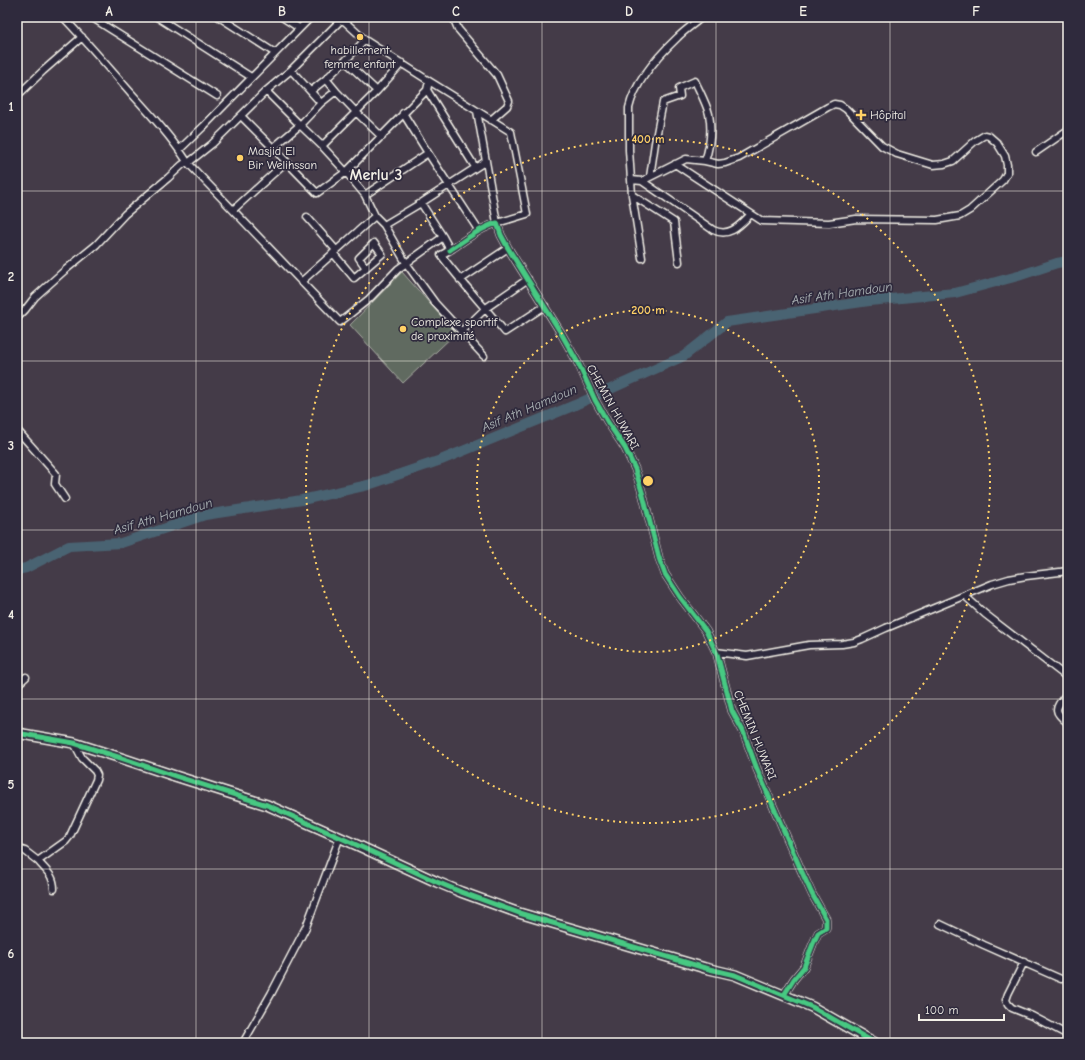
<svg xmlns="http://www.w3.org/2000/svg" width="1085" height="1060" viewBox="0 0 1085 1060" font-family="'Comic Neue',sans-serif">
  <rect width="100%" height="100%" fill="#443b48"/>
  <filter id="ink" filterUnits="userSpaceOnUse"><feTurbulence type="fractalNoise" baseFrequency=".025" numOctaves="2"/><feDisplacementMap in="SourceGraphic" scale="8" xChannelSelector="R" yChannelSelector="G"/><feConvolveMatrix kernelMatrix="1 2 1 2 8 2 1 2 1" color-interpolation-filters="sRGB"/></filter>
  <g filter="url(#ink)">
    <path fill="#616b60" stroke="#aaaea4" d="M 402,272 L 456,333 L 403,383 L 350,325 Z"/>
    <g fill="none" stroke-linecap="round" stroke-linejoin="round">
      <path stroke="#4a6372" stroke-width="10" d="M 17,570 L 26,568 L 69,546 L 121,543 L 205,515 L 302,500 L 368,485 L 441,460 L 575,405 L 684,356 L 727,322 L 869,301 L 955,293 L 1018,276 L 1057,263 L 1068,261"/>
      <defs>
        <path id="street" d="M 63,17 C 87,42 109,68 132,94 C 152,116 172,138 188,163 L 340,322 L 369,299 L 398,269 L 443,237 L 421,203
          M 91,17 L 217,96
          M 157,17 L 251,77
          M 219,17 L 275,53
          M 282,17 L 299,28
          M 453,17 L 458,29 L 497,75 L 509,101 L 507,106 L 491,120
          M 342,19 L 365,40 L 429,81 L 511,132 L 527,214 L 497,223 L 477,111
          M 345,61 L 377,91
          M 291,70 L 321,103
          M 427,90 L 475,167
          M 311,91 L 326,79
          M 336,91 L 326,79 L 345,61 L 365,40
          M 17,96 L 43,71 L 82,37
          M 403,113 L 428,153 L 479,231
          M 241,116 L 273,148 L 300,125 L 266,91 L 291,70 L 342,19 L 340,17
          M 322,146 L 377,91 L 402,63
          M 273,148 L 317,193 L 346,172 L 322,146 L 300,125 L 321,103 L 336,91 L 356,112 L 382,137
          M 180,149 L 204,126 L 311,17
          M 1036,152 L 1068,130
          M 650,177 L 655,143 L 663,102 L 680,96 L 679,88 L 695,81 C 699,90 707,105 709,114 C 712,130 710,146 705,161
          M 631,180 L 642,181 L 713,230 C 730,238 740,225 751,214
          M 642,181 L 686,159 L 705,161 L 718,164 L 725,163 L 739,158 L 828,107 L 834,104 L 840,105 L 846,109 L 882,146 L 897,154 L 933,165 L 944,164 L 953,161 L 975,141 L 985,135 L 989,136 L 997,143 L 1005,156 L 1007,165 L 1007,173 L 1003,180 L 970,210 L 960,216 L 937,220 L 856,219 L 829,223 L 762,221 L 675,164
          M 365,195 L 428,153
          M 632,195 L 674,222 L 679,262
          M 233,210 L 286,162
          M 375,216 L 384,225 L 406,263 L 435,303 L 484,356
          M 307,217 L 336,250
          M 384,225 L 421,203 L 486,161
          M 443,237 L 450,250 L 441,255 C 461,282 484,306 505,332 L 545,306
          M 450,250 C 465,240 480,228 497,223 L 501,235 L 508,248 L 561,333 L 579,365 L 595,400 L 607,421 L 625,448 L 635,469 L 643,495 L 659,558 L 665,574 L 680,597 L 706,631 L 717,654 L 732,711 L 743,731 L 757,769 L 801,870 L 812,894 L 826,919 L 826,928 L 818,933 L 813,944 L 804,967 L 794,979 L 784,995
          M 333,253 L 354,278 L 382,254 L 374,243 L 359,258 L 366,268
          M 642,258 L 632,195 L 629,150 L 629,108 C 635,81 658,56 678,37 C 685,30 694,24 702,17
          M 460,280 L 508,248
          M 301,282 L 375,216 L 365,195 L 346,172 L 427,90 L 429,81
          M 17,318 L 25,310 L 35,297 L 64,271 L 96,245 L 125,214 L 168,178 L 182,165 L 185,163 L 188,163 L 212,144 L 266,91
          M 461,332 L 486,308 L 528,279
          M 17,430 L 56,474 L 55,484 L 65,499
          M 965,596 L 985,614 L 1068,678
          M 716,652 L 747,656 L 809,645 L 842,644 L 854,642 L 862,639 L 886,628 L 992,584 L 1009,579 L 1026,576 L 1068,571
          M 17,685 L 26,677
          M 1068,692 C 1056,708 1051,710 1068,723
          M 19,849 L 25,851 L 38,861 L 66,841 L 70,836 L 96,780 L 97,775 L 95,771 L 82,758 L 74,743
          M 38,861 C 46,871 54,875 54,889
          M 940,924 L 984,945 L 1061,979
          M 1024,962 L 1008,994 L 1006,1000 L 1008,1004 L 1012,1008 L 1032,1016 L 1068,1035
          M 243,1043 L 271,994 L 306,927 L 340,837"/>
        <path id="secondary" d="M 17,733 L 74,743 L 118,757 L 175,776 L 267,805 L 359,846 L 437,882 L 461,892 L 519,913 L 556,924 L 705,968 L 735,975 L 812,1007 L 875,1043"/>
      </defs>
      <use href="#street" stroke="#f4f1e8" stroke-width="9"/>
      <use href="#secondary" stroke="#f4f1e8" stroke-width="12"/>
      <use href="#street" stroke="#2f2a3d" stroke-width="6"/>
      <use href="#secondary" stroke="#2f2a3d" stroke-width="9"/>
      <defs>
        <path id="cycleway" d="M 450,250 C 465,240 480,228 497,223 L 501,235 L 508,248 L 561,333 L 579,365 L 595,400 L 607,421 L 625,448 L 635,469 L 643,495 L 659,558 L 665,574 L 680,597 L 706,631 L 717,654 L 732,711 L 743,731 L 757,769 L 801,870 L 812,894 L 826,919 L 826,928 L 818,933 L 813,944 L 804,967 L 794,979 L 784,995
          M 17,733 L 74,743 L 118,757 L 175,776 L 267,805 L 359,846 L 437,882 L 461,892 L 519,913 L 556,924 L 705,968 L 735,975 L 812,1007 L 875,1043"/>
      </defs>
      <use href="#cycleway" stroke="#2f2a3d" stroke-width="8"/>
      <use href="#cycleway" stroke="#46c982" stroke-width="5"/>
    </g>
  </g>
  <path fill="none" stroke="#f4f1e8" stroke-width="1" stroke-opacity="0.55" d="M 196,17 L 196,1043M 369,17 L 369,1043M 542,17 L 542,1043M 716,17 L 716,1043M 890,17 L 890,1043M 17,191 L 1068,191M 17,361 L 1068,361M 17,530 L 1068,530M 17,699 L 1068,699M 17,869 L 1068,869"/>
  <g fill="none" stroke="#ffd166" stroke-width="2" stroke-dasharray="2 4">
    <circle cx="648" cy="481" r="171"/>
    <circle cx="648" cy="481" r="342"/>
  </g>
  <g fill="#ffd166" stroke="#2f2a3d" stroke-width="1.5">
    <circle cx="360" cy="37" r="4"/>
    <path d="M859 109h4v4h4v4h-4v4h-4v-4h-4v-4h4z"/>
    <circle cx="240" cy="158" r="4"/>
    <circle cx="403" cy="329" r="4"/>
  </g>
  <g text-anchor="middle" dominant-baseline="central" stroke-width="3.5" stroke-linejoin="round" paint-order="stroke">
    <g font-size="12" fill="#f4f1e8" stroke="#2f2a3d" text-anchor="start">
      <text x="360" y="50" text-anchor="middle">habillement<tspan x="360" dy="14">femme enfant</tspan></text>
      <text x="870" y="115">Hôpital</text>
      <text x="248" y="151">Masjid El<tspan x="248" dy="14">Bir Welihssan</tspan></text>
      <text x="411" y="322">Complexe sportif<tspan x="411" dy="14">de proximité</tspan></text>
    </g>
    <g font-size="12" fill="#f4f1e8" stroke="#2f2a3d">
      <text transform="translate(613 407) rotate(61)">CHEMIN HUWARI</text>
      <text transform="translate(755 735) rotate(68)">CHEMIN HUWARI</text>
    </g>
    <g font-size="13" font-style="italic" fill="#b0b8b9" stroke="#2f2a3d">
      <text transform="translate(842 293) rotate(-8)">Asif Ath Hamdoun</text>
      <text transform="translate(529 408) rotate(-23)">Asif Ath Hamdoun</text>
      <text transform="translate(163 516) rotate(-16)">Asif Ath Hamdoun</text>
    </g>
    <g font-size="16" font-weight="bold" fill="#f4f1e8" stroke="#2f2a3d">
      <text x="376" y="175">Merlu 3</text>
    </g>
  </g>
  <circle cx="648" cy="481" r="6" fill="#ffd166" stroke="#2f2a3d" stroke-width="2"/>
  <g font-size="12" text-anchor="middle" font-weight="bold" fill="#ffd166" stroke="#2f2a3d" stroke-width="3.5" stroke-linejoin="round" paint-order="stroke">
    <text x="648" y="143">400 m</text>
    <text x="648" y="314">200 m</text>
  </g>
  <rect width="1085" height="1060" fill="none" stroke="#2f2a3d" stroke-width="44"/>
  <path d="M919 1014v6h85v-6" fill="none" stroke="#f4f1e8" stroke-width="2"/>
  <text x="925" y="1014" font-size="12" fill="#f4f1e8" stroke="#2f2a3d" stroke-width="3" paint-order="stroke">100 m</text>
  <rect x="22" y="22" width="1041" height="1016" fill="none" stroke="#f4f1e8" stroke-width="1.5"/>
  <g font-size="13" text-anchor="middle" font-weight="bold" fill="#f4f1e8">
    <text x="109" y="16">A</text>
    <text x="282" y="16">B</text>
    <text x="456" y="16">C</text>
    <text x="629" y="16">D</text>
    <text x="803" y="16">E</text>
    <text x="976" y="16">F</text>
    <text x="11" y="111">1</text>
    <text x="11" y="281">2</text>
    <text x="11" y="450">3</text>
    <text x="11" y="619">4</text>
    <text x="11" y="789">5</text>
    <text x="11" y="958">6</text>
  </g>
</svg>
